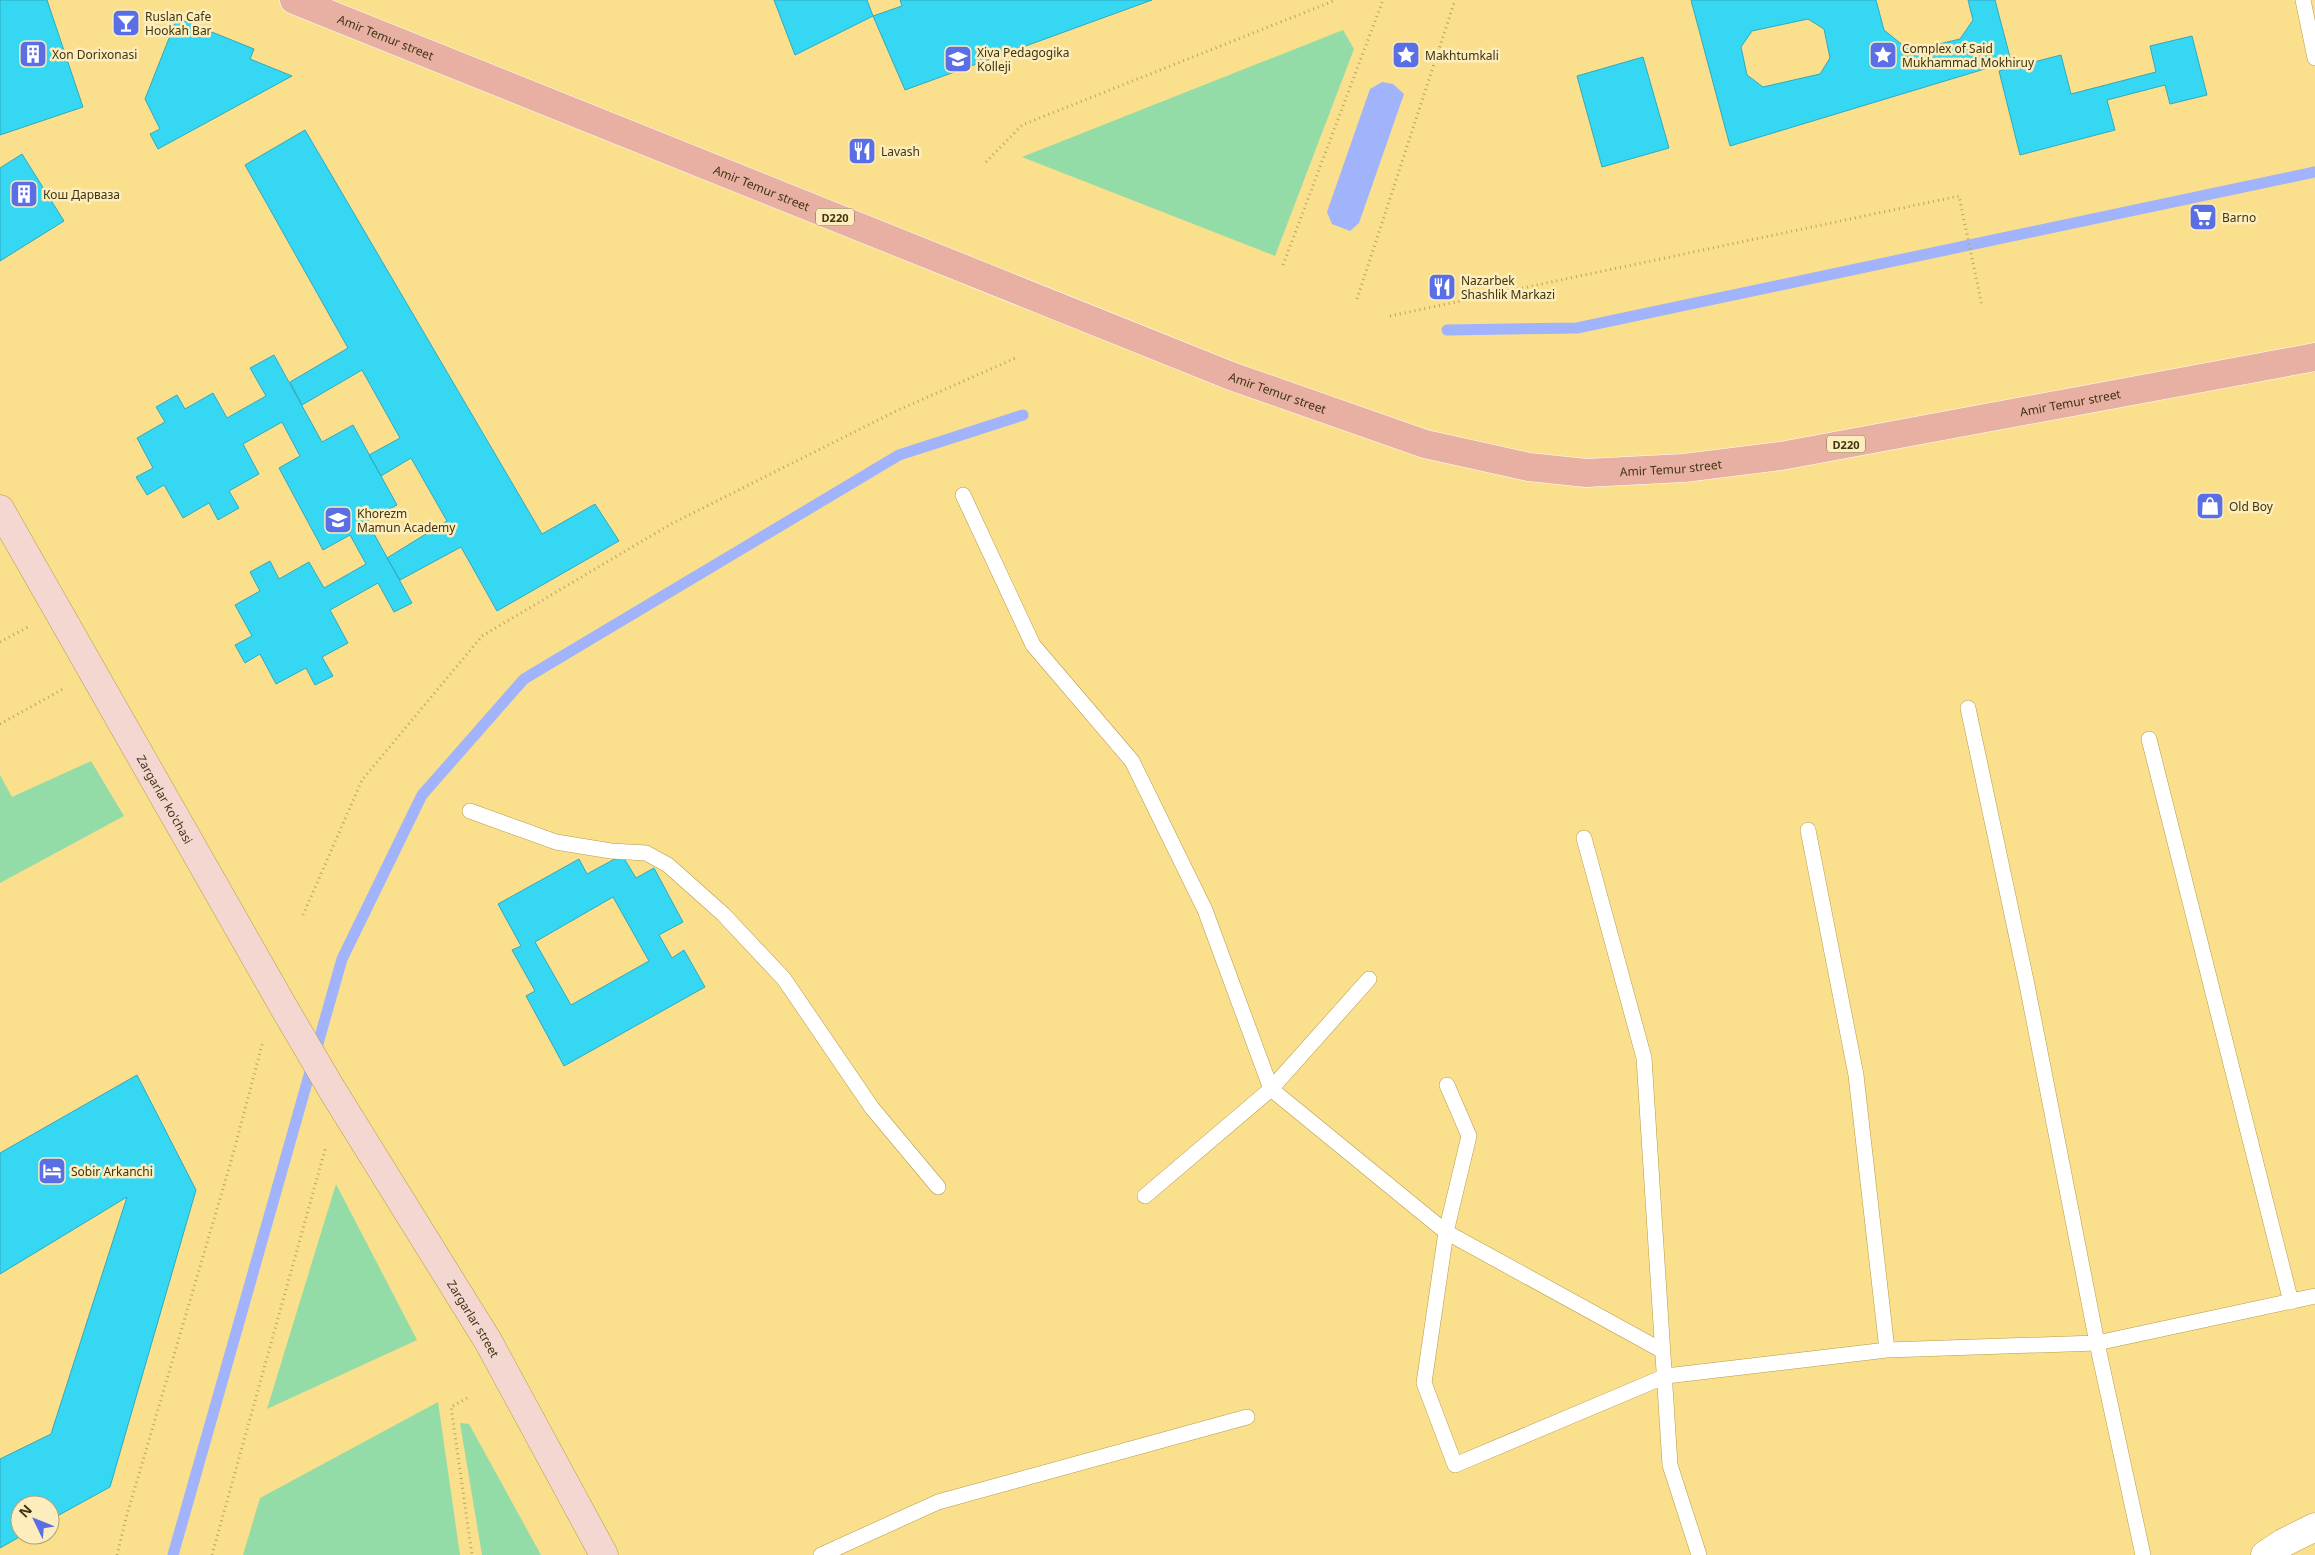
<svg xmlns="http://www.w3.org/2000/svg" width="2315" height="1555" viewBox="0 0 2315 1555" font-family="'Noto Sans',sans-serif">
  <rect width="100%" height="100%" fill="#fadf8c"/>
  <path fill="#93dca7" d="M 1343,30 L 1354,49 L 1275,256 L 1022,157 Z
    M 91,761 L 124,816 L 0,883 L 0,775 L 12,797 Z
    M 336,1184 L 417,1340 L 267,1409 Z
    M 438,1402 L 460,1555 L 243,1555 L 260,1498 Z
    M 460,1423 L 469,1424 L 541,1555 L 482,1555 Z"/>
  <path fill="#a0b3fb" d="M 1382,82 L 1393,84 L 1404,94 L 1359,223 L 1350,231 L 1332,224 L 1327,212 L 1370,89 Z"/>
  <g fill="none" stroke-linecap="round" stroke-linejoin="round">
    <path stroke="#a0b3fb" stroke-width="11" d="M 1447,330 L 1577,328 L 2315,172
      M 173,1555 L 342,959 L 422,795 L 524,679 L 899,455 L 1023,415"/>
  </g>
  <path fill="#35d7f3" stroke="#30aac0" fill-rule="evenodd" d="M 0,0 L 47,0 L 83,107 L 0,135 Z
    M 774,0 L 867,0 L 873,16 L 795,55 Z
    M 900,0 L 1152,0 L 905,90 L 873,16 L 902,6 Z
    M 1691,0 L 1876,0 L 1884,30 L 1910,51 L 1960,39 L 1973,20 L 1968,0 L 1995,0 L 2011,61 L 1730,146 ZM 1808,19 L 1824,29 L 1830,58 L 1820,74 L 1763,87 L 1747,75 L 1741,47 L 1752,31 Z
    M 177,18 L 254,49 L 250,59 L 292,76 L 158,149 L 150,134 L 160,129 L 145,99 Z
    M 2192,36 L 2207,95 L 2170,104 L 2165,85 L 2107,100 L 2115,130 L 2020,155 L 1999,71 L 2061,55 L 2071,94 L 2156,72 L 2150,46 Z
    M 1643,57 L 1669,148 L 1602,167 L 1577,76 Z
    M 305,130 L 542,534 L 595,504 L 619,541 L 497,611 L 461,547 L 400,580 L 387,558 L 447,521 L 411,458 L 381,476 L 369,455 L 400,438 L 362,370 L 302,405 L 290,382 L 348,348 L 245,165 Z
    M 22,154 L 64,221 L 0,261 L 0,168 Z
    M 274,355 L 322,442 L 353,425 L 397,505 L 367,521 L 412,603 L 394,612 L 378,583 L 330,610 L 348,643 L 322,657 L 333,676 L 315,685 L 306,668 L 276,684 L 260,654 L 245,663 L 235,645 L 252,636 L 235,605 L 260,591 L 250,572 L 270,561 L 279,579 L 309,562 L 324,588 L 366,564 L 350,535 L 323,550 L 279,468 L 300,456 L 282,422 L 243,444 L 259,474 L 229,491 L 239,508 L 218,520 L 209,503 L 183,518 L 164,485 L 147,495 L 136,477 L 153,468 L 137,438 L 165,422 L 156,407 L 177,395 L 185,409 L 213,393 L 227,418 L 266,396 L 250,368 Z
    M 622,855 L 636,878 L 654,868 L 683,922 L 659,935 L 672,958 L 684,950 L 705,987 L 564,1066 L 526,996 L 535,991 L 512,950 L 521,946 L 498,904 L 579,859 L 587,874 ZM 613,897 L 649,961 L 571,1005 L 535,942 Z
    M 137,1075 L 196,1190 L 110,1487 L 50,1520 L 50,1505 L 20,1505 L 20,1535 L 23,1535 L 0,1548 L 0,1459 L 51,1434 L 127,1197 L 0,1274 L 0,1153 Z"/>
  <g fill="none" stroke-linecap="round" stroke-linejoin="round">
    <defs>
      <path id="lane" d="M 2303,0 L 2315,58
        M 963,495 L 1033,645 L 1132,761 L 1205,910 L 1271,1089 L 1446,1232 L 1661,1350
        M 1968,708 L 2027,985 L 2097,1343 L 2143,1555
        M 2149,739 L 2291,1302
        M 470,811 L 556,842 L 611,851 L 646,853 L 668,865 L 723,914 L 784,979 L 872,1108 L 938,1187
        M 1808,830 L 1856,1075 L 1887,1350
        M 1584,838 L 1644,1058 L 1670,1465 L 1699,1555
        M 1447,1085 L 1469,1136 L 1446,1232 L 1424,1383 L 1455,1465 L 1666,1376 L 1887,1350 L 2097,1343 L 2315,1296
        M 1145,1196 L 1271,1089 L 1369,979
        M 821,1555 L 938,1502 L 1247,1417"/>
      <path id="street" d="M 2265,1555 L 2283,1543 L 2315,1527"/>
      <g id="secondary">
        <path id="s1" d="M 0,509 L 283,1006 L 331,1088 L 488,1341 L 604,1555"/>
      </g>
      <g id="primary">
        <path id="s2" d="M 294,0 L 1231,376 L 1425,444 L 1529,467 L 1586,473 L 1684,468 L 1781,456 L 2315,357"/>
      </g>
    </defs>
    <use href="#lane" stroke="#b59c49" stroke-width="16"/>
    <use href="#street" stroke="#b59c49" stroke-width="29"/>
    <use href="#secondary" stroke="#b59c49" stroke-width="29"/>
    <use href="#primary" stroke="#fff" stroke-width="29"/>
    <path stroke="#b8a361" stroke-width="3" stroke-dasharray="1 4" stroke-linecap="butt" d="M 986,162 L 1022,125 L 1336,0
      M 1283,265 L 1383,0
      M 1357,299 L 1455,0
      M 1390,316 L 1959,196 L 1982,306
      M 0,642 L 28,627
      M 0,724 L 63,689
      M 303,915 L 362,780 L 482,636 L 671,524 L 896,411 L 1018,357
      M 467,1398 L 451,1407 L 472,1555
      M 117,1555 L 126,1518 L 232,1158 L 263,1041
      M 212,1555 L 326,1146"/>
    <use href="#lane" stroke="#fff" stroke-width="15"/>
    <use href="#street" stroke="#fff" stroke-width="28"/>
    <use href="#secondary" stroke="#f4d7d1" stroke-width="28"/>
    <use href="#primary" stroke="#e8afa3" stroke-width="28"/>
  </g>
  <defs>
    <symbol id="bar-square" viewBox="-11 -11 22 22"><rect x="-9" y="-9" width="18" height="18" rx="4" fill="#5a6fe5" stroke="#fdedbd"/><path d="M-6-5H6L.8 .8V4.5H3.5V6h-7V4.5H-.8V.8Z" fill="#fff"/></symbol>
    <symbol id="building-square" viewBox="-11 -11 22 22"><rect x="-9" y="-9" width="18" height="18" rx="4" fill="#5a6fe5" stroke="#fdedbd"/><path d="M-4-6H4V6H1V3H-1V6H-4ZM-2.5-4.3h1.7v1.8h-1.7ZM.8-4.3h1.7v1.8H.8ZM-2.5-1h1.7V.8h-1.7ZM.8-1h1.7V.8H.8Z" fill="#fff"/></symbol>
    <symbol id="sight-square" viewBox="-11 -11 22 22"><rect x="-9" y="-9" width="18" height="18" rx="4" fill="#5a6fe5" stroke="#fdedbd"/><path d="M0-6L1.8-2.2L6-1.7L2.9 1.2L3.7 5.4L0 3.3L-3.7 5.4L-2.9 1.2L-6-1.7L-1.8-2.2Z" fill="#fff"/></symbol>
    <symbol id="university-square" viewBox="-11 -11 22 22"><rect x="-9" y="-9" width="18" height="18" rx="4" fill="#5a6fe5" stroke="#fdedbd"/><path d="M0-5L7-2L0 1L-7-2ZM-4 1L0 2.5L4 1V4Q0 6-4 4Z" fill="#fff"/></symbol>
    <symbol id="restaurant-square" viewBox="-11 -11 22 22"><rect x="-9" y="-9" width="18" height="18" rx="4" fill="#5a6fe5" stroke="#fdedbd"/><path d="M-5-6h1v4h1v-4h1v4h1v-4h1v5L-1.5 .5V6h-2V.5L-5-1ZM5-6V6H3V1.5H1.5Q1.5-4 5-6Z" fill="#fff"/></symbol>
    <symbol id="supermarket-square" viewBox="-11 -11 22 22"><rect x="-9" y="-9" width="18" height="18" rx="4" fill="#5a6fe5" stroke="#fdedbd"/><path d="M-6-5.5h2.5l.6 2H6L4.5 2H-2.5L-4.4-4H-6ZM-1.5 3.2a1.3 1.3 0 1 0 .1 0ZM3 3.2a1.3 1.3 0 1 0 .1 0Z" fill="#fff"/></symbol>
    <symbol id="shop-square" viewBox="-11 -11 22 22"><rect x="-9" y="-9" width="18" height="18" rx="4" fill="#5a6fe5" stroke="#fdedbd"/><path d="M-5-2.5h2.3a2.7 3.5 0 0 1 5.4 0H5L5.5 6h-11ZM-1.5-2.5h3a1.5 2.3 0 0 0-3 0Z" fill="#fff"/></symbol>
    <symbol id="hotel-square" viewBox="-11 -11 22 22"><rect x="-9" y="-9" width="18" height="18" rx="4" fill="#5a6fe5" stroke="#fdedbd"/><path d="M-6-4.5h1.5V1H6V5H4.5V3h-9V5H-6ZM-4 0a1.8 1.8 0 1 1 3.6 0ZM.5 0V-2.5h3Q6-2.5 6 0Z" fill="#fff"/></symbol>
  </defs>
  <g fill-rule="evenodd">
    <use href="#bar-square" x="110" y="7" width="32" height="32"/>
    <use href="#building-square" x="17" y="38" width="32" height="32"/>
    <use href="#sight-square" x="1390" y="39" width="32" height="32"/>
    <use href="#sight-square" x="1867" y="39" width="32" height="32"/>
    <use href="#university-square" x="942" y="43" width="32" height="32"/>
    <use href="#restaurant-square" x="846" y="135" width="32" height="32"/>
    <use href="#building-square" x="8" y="178" width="32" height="32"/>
    <use href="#supermarket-square" x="2187" y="201" width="32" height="32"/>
    <use href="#restaurant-square" x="1426" y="271" width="32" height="32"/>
    <use href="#shop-square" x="2194" y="490" width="32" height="32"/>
    <use href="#university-square" x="322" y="504" width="32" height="32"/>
    <use href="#hotel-square" x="36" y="1155" width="32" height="32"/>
  </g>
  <g text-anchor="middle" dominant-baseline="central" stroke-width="5" stroke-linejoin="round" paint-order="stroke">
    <g fill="#fdedbd" stroke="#786c45" stroke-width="1">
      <rect x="816" y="208.5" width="38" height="17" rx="4"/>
      <rect x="1827" y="435.5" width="38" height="17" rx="4"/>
    </g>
    <g font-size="11" font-weight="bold" fill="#3f3411">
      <text x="835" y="217">D220</text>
      <text x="1846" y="444">D220</text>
    </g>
    <g font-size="12" fill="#3f3411" stroke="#fdedbd" text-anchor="start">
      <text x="145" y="16">Ruslan Cafe<tspan x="145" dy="14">Hookah Bar</tspan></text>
      <text x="1902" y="48">Complex of Said<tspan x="1902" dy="14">Mukhammad Mokhiruy</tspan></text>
      <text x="977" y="52">Xiva Pedagogika<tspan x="977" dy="14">Kolleji</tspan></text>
      <text x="52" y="54">Xon Dorixonasi</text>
      <text x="1425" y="55">Makhtumkali</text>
      <text x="881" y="151">Lavash</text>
      <text x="43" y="194">Кош Дарваза</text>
      <text x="2222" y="217">Barno</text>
      <text x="1461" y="280">Nazarbek<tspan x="1461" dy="14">Shashlik Markazi</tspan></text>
      <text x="2229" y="506">Old Boy</text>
      <text x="357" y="513">Khorezm<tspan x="357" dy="14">Mamun Academy</tspan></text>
      <text x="71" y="1171">Sobir Arkanchi</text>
    </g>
    <g font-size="12" fill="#3f3411" stroke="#fdedbd">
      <text stroke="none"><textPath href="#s2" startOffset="99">Amir Temur street</textPath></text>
      <text stroke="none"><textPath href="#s2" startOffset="504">Amir Temur street</textPath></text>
      <text stroke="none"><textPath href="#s2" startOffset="1059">Amir Temur street</textPath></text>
      <text stroke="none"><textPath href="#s2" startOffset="1869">Amir Temur street</textPath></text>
      <text stroke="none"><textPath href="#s2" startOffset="1464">Amir Temur street</textPath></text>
      <text stroke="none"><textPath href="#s1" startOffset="334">Zargarlar ko'chasi</textPath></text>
      <text stroke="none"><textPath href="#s1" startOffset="938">Zargarlar street</textPath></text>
    </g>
  </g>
  <g transform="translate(35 1520) rotate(313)"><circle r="24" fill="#fdedbd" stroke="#b1a378"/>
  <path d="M0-4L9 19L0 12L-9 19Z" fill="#5a6fe5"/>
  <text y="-8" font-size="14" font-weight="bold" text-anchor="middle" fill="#3f3411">N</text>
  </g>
</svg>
